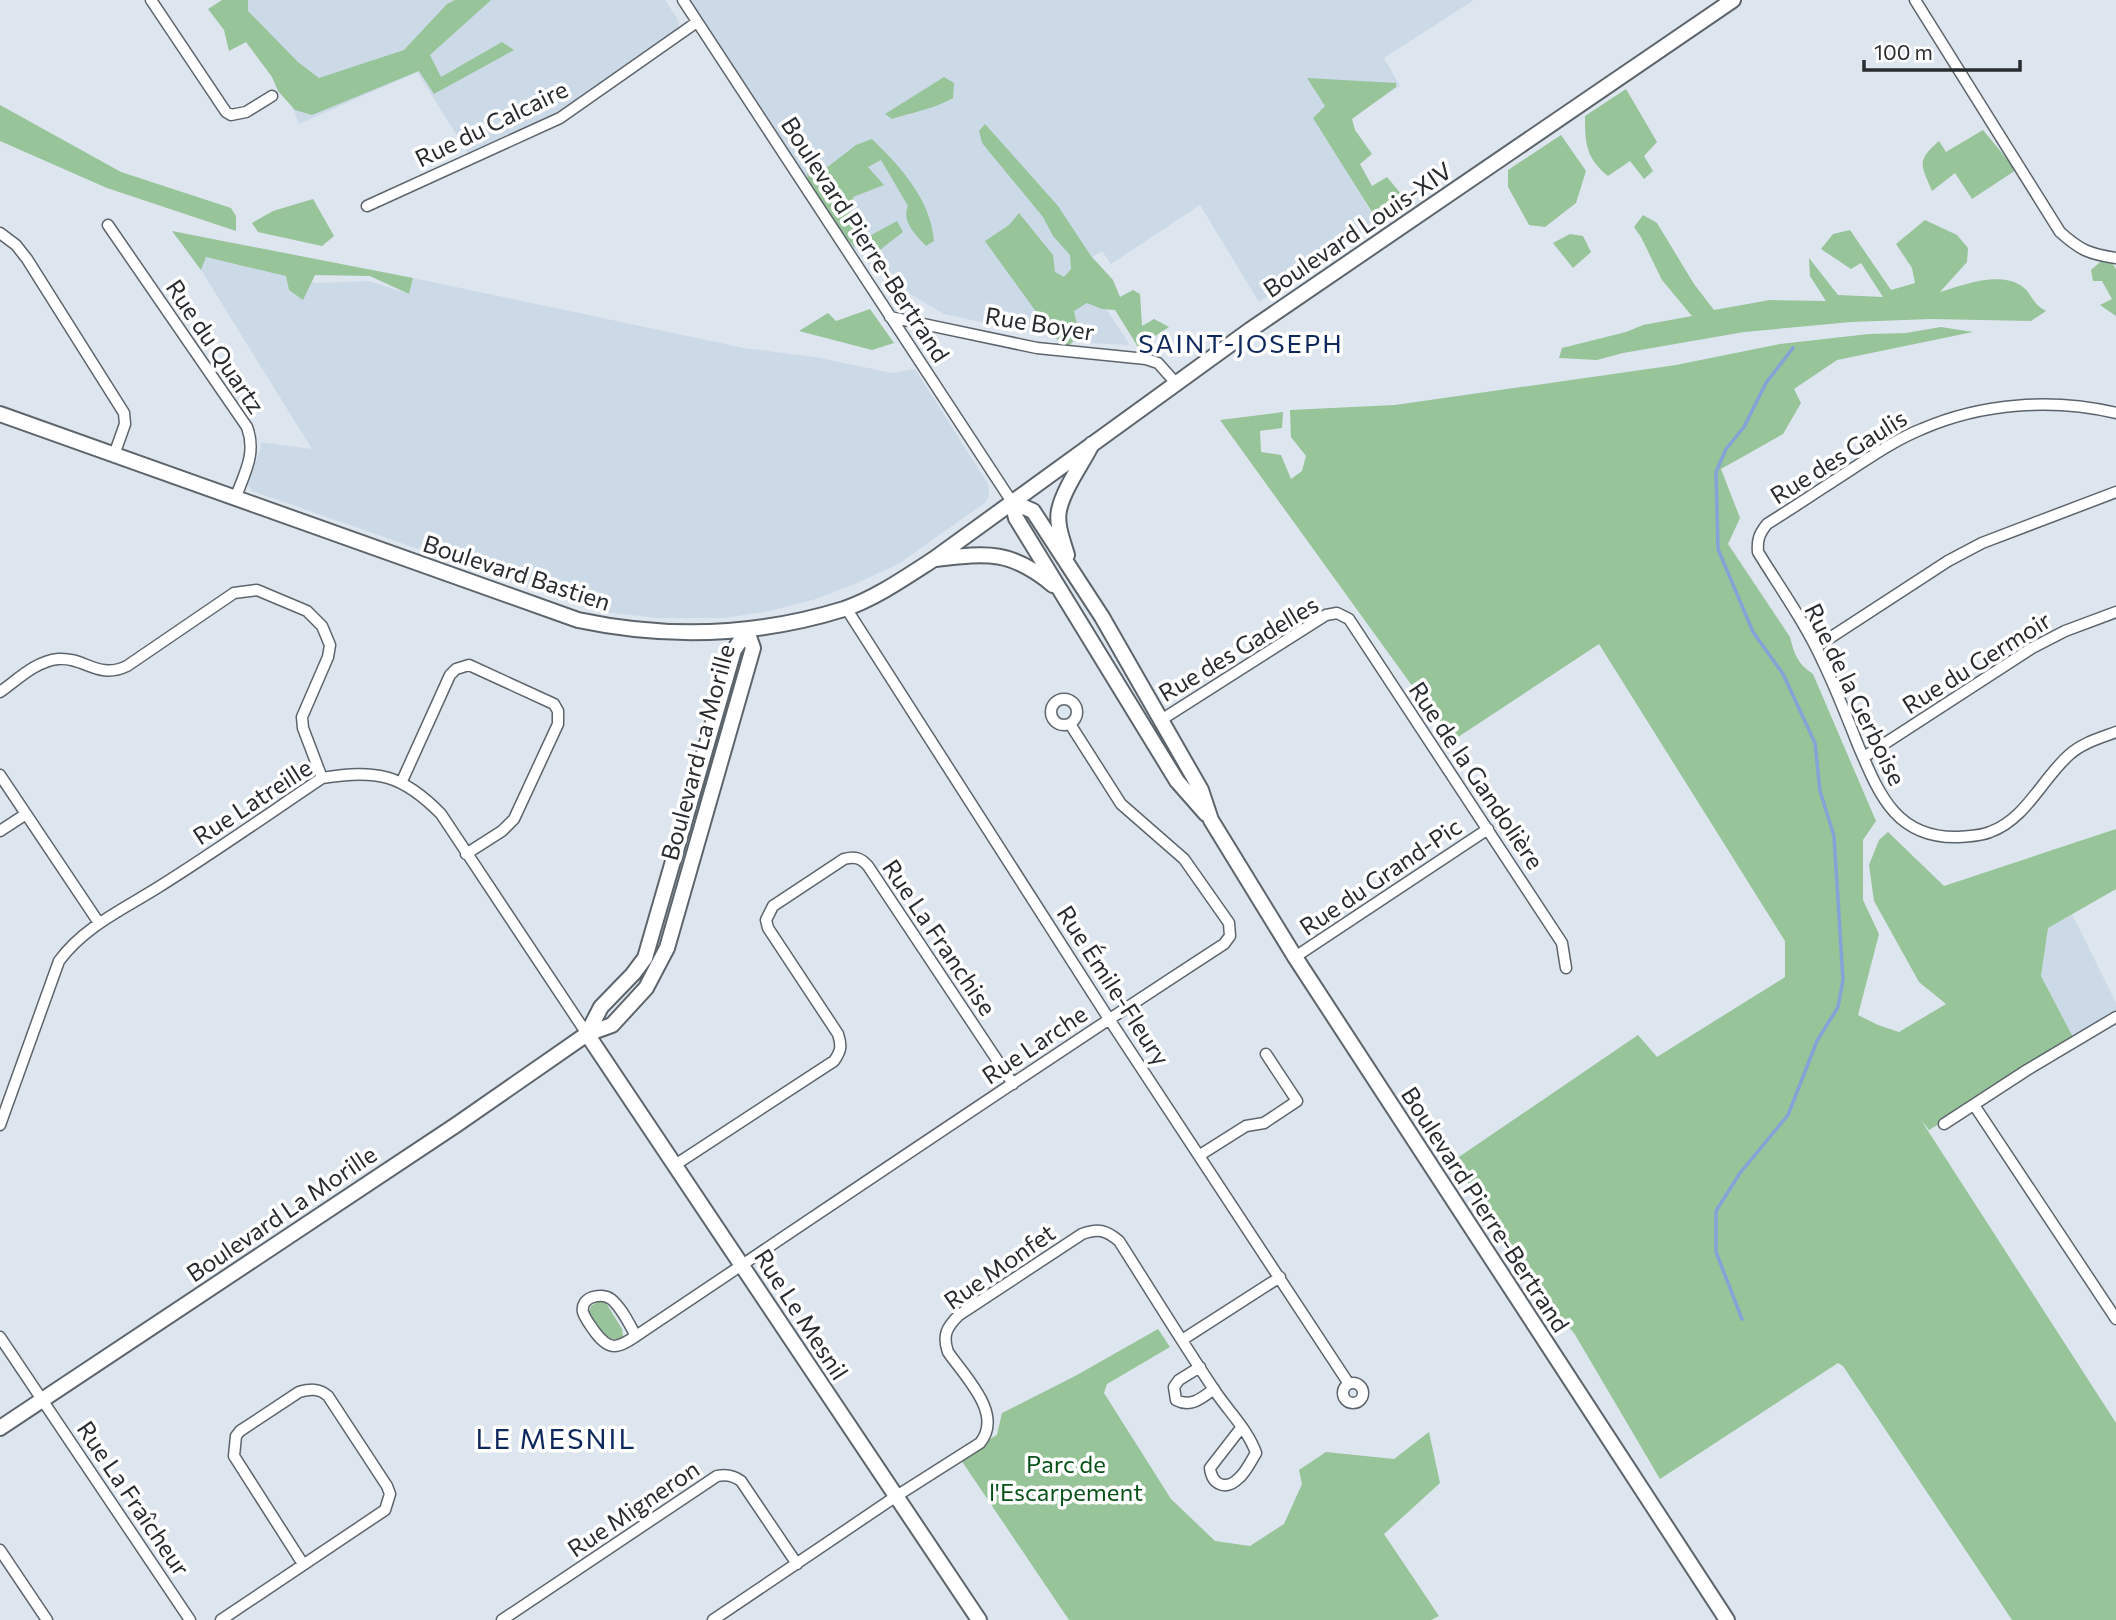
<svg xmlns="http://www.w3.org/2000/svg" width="2116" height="1620" viewBox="0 0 2116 1620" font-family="Commissioner,sans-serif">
  <rect width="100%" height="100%" fill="#dde5ee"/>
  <path fill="#ccdae8" d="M 233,0 L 665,0 L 679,21 L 678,30 L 557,113 L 468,153 L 417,72 L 299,124 L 275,63 Z
    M 687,0 L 1474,0 L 1384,58 L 1400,86 L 1325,134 L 1377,222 L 1259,302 L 1200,205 L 1111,264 L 1102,251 L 1078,266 L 1130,345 L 1069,342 L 944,314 L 888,281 L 853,248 Z
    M 206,257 L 317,283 L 369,281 L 409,294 L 413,278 L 744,348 L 815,357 L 892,373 L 915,369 L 988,484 L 989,495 L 986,502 L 900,563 L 855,584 L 816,599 L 770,611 L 725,618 L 657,618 L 596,611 L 252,491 L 248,485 L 261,447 L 260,442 L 312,449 L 201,270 Z
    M 2072,914 L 2116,1003 L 2116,1017 L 2075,1041 L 2041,976 L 2048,928 Z"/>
  <path fill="#97c499" d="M 222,0 L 248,0 L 248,11 L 298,62 L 319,78 L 404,50 L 447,4 L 455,0 L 491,0 L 430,55 L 441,77 L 502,42 L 514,50 L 434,94 L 419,71 L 312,115 L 295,110 L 278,91 L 272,77 L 246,42 L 229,51 L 224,30 L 208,9 Z
    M 944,77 L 954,83 L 953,98 C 934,109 913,112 892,119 L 885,114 Z
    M 1307,78 L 1396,83 L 1396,87 L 1352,119 L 1355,130 L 1372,154 L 1360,164 L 1372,186 L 1387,177 L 1407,201 L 1377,220 L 1313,118 L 1325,106 Z
    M 1626,89 L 1657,142 L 1644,156 L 1653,171 L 1644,179 L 1630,161 L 1608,176 C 1586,158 1585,144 1585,116 Z
    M 0,105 L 121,172 L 231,208 L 236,216 L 236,231 L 107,188 L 0,141 Z
    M 985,124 L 1058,206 L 1091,256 L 1113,280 L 1120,297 L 1133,290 L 1140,294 L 1142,326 L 1154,319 L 1169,327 L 1138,347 L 1115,310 L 1102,309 L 1087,303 L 1074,311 L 1079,334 L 1069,346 L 1055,338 L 985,241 L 1009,225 L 1019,213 L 1053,255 L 1055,272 L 1064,277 L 1071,269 L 1070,255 L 1053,236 L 1043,217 L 982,143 L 979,131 Z
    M 1983,130 L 2016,170 L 1972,199 L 1955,173 L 1932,191 C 1921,165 1916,161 1939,141 L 1946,152 Z
    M 1561,135 L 1586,171 L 1576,203 L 1545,227 L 1529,225 L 1508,187 L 1508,170 Z
    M 872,139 C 900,166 931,200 934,241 L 926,246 C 916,235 901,222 908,206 L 881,160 L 868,167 L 884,185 L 853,197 L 855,204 L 850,212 L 864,239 L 897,221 L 903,232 L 876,253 L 854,247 L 828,216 L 808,180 L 805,162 L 808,152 L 825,169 L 856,145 Z
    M 313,199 L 334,236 L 322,246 L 258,232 L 252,223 L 273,211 Z
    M 1643,215 L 1657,223 L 1694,284 L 1714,310 L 1770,300 L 1826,301 L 1810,276 L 1809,258 L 1838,295 L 1883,297 L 1861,263 L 1851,269 L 1821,249 L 1833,234 L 1850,230 L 1891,290 L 1915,283 L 1912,268 L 1896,244 L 1925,220 L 1957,235 L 1968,248 L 1967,262 L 1940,292 C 1963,285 2001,270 2023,287 C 2033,295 2031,303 2046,311 L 2031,321 L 1931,319 L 1851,322 L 1744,332 L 1623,353 L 1597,360 L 1559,358 L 1562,348 L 1626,332 L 1643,325 L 1692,316 L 1662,280 L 1641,237 L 1634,227 Z
    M 172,231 L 413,278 L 409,294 L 370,276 L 315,275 L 303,300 L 289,290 L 286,276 L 206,257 L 201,270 Z
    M 1570,234 L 1583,236 L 1591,252 L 1573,268 L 1553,243 Z
    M 2107,256 L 2116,269 L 2116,316 L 2100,305 L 2112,299 L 2102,281 L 2093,281 L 2091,270 Z
    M 870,309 L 894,343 L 872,350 L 799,331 L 828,313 L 836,321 Z
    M 1941,327 L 1973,332 L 1837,360 L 1794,389 L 1801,403 L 1783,434 L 1721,469 L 1740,518 L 1728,544 L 1790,637 C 1794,654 1798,664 1813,674 L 1876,821 L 1863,840 L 1863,900 L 1879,934 L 1858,1015 L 1878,1025 L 1899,1032 L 1946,1004 L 1919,982 L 1874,901 L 1869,865 L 1879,840 L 1888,832 L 1944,886 L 2116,829 L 2116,889 L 2048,928 L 2041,976 L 2075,1041 L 1929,1130 L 1921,1120 L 2116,1423 L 2116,1620 L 2012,1620 L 1843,1366 L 1838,1363 L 1660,1479 L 1574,1333 L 1546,1301 L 1453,1161 L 1638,1035 L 1657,1057 L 1785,977 L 1785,941 L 1599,644 L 1452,741 L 1220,420 L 1283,412 L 1282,428 L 1260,431 L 1261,452 L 1281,455 L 1291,479 L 1302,471 L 1306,456 L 1291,437 L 1290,410 L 1395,405 L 1676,365 L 1780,344 L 1869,334 L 1906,333 Z
    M 599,1301 L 606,1303 L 622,1329 L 623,1337 C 606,1346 597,1324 589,1312 L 591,1306 Z
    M 1158,1329 L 1170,1347 L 1107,1384 L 1104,1393 L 1171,1499 L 1215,1541 L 1250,1546 L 1284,1524 L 1302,1484 L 1299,1470 L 1326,1452 L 1394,1459 L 1429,1432 L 1440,1483 L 1384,1534 L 1439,1616 L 1431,1620 L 1069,1620 L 959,1457 L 997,1435 L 1002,1413 L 1077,1375 Z"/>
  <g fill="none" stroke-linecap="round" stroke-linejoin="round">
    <path stroke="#83a4d7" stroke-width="3.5" d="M 1742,1319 L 1716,1252 L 1716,1211 L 1740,1173 L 1788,1115 L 1817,1041 L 1838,1007 L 1843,980 L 1834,836 L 1820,791 L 1815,743 L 1783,674 L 1753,632 L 1718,549 L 1716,472 L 1726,449 L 1744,427 L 1766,383 L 1793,348"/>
    <defs>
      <path id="street" d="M 151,0 L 226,112 L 231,115 L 246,112 L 272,96
        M 683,0 L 1012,502
        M 1915,0 L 2060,232 C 2080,250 2089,254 2116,258
        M 367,206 L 560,118 L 697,22
        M 108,225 L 247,427 C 257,454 244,474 235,499
        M 0,233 L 16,245 L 27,259 L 124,413 L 125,424 L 114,455
        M 890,317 L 1037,348 L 1146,359 L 1158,363 L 1175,382
        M 2116,413 C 2052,398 1982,403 1922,429 C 1897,439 1875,454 1852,469 C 1824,487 1796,506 1767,524 C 1759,534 1757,540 1758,552 C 1780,588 1806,624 1823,662 C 1836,689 1847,717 1858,745 C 1879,794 1896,839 1959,837 C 1969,836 1981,836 1990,832 C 2026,819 2042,779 2069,755 C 2082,743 2100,738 2116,732
        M 846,608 L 1109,1019 L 1349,1384
        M 1816,647 L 1948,561 L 1982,543 L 2116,492
        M 0,692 C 17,680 36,661 58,659 C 85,657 98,680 127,666 L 234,593 L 257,590 L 307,611 L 322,626 L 330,645 L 328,657 L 302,717 L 303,728 L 322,778
        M1051 712a13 13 0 1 1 26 0a13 13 0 1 1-26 0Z
        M 1161,720 L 1326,615 L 1337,613 L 1349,619 L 1562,943 L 1566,968
        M 1864,757 L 2032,648 L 2065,631 L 2116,612
        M 0,775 L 99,923
        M 402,781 L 450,675 L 456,669 L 469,665 L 554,704 L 558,711 L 558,724 L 514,819 L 502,831 L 466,854
        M 0,831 L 26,814
        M 1295,957 L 1488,829
        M 1974,1105 L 2116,1319
        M 1944,1124 L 2027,1070 L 2116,1017
        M 0,1125 L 59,961 C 84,927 122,910 157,888 C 213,853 267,815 322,778 C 376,769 402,774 441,814 L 587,1034
        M 1200,1155 L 1246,1126 L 1264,1123 L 1297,1101 L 1266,1054
        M 675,1165 L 834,1061 C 841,1051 842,1046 838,1034 L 768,928 L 766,920 L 773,906 L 844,859 C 855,856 861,858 868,866 L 1013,1084
        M 636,1336 C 629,1324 622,1308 611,1299 C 601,1292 580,1297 583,1312 C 585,1319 591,1326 595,1332 C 610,1352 618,1348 636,1336 C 832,1205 1027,1072 1224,944 L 1230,936 L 1229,923 L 1184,859 L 1121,804 L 1070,724
        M 0,1337 L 190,1620
        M 1182,1340 L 1280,1277
        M 1200,1367 L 1179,1380 L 1174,1387 L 1176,1400 C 1191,1408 1202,1398 1214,1389
        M1343 1393a10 10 0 1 1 20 0a10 10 0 1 1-20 0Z
        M 0,1550 L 47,1620
        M 221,1620 L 385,1510 L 390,1494 L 387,1486 L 328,1396 C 319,1388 310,1389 299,1392 L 240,1431 L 236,1436 L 234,1456 L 303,1564
        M 502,1620 L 717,1476 C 726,1474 733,1475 741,1481 L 797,1564
        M 713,1620 L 895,1497 L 980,1443 C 1004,1414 965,1377 948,1352 C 942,1335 947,1327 959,1315 L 1082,1234 C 1098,1228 1106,1230 1119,1241 C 1151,1291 1182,1342 1215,1391 C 1229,1412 1248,1430 1256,1453 C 1251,1461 1246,1472 1239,1478 C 1226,1491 1212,1485 1210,1468 L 1241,1428"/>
      <path id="secondary" d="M 0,414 L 578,620 C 667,639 757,636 844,609 C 876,598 906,577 934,559 L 1250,330 L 1733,0
        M 1012,502 L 1033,511 L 1102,617 L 1201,790 L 1211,820 L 1295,957 L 1727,1620
        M 1012,502 L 1016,518 L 1177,781 L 1206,814
        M 1067,555 C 1063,541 1056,525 1059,510 C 1064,488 1082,464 1092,444
        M 936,559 C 988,553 1011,550 1053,585
        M 587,1034 L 979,1620
        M 587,1034 L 601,1007 L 633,974 L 645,958 L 734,650 L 747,631
        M 0,1428 L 456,1125 L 587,1034 L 612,1025 L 646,988 L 667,948 L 753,648 L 747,631"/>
    </defs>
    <use href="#street" stroke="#5d656c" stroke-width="13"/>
    <use href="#secondary" stroke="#5d656c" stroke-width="18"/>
    <use href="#street" stroke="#fff" stroke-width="10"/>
    <use href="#secondary" stroke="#fff" stroke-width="14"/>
  </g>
  <g text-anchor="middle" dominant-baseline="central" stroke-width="7" stroke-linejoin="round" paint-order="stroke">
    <g font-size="24" fill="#292c2f" stroke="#fff">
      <text transform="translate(491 123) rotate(-26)">Rue du Calcaire</text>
      <text transform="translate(1357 229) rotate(-34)">Boulevard Louis-XIV</text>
      <text transform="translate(866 239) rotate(57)">Boulevard Pierre-Bertrand</text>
      <text transform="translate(1040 323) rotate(9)">Rue Boyer</text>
      <text transform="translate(216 346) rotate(56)">Rue du Quartz</text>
      <text transform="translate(1838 456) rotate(-32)">Rue des Gaulis</text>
      <text transform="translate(517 572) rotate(18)">Boulevard Bastien</text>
      <text transform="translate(1238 648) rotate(-31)">Rue des Gadelles</text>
      <text transform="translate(1976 662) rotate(-32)">Rue du Germoir</text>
      <text transform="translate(1856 694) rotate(64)">Rue de la Gerboise</text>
      <text transform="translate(697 752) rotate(-75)">Boulevard La Morille</text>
      <text transform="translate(1477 775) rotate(56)">Rue de la Gandolière</text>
      <text transform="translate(252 801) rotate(-33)">Rue Latreille</text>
      <text transform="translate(1380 876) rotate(-34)">Rue du Grand-Pic</text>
      <text transform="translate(940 937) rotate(56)">Rue La Franchise</text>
      <text transform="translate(1114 985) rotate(57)">Rue Émile-Fleury</text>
      <text transform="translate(1034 1044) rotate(-34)">Rue Larche</text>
      <text transform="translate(1486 1209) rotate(57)">Boulevard Pierre-Bertrand</text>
      <text transform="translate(281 1213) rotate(-34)">Boulevard La Morille</text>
      <text transform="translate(999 1266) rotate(-35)">Rue Monfet</text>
      <text transform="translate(802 1314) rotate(57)">Rue Le Mesnil</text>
      <text transform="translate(134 1498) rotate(56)">Rue La Fraîcheur</text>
      <text transform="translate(633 1508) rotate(-34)">Rue Migneron</text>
    </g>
    <g font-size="24" fill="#075218" stroke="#fff">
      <text x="1066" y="1463">Parc de<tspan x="1066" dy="28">l'Escarpement</tspan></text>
    </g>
    <g font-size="26" letter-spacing="2" fill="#0e285d" stroke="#fff">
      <text x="1241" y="342">SAINT-JOSEPH</text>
    </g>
    <g font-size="28" letter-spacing="2" fill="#0e285d" stroke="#fff">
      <text x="556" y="1438">LE MESNIL</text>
    </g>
  </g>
  <path d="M1864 60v10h156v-10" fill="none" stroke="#292c2f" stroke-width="3.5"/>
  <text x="1874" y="60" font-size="21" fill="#292c2f" stroke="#ffffff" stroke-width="5" paint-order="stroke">100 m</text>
</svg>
